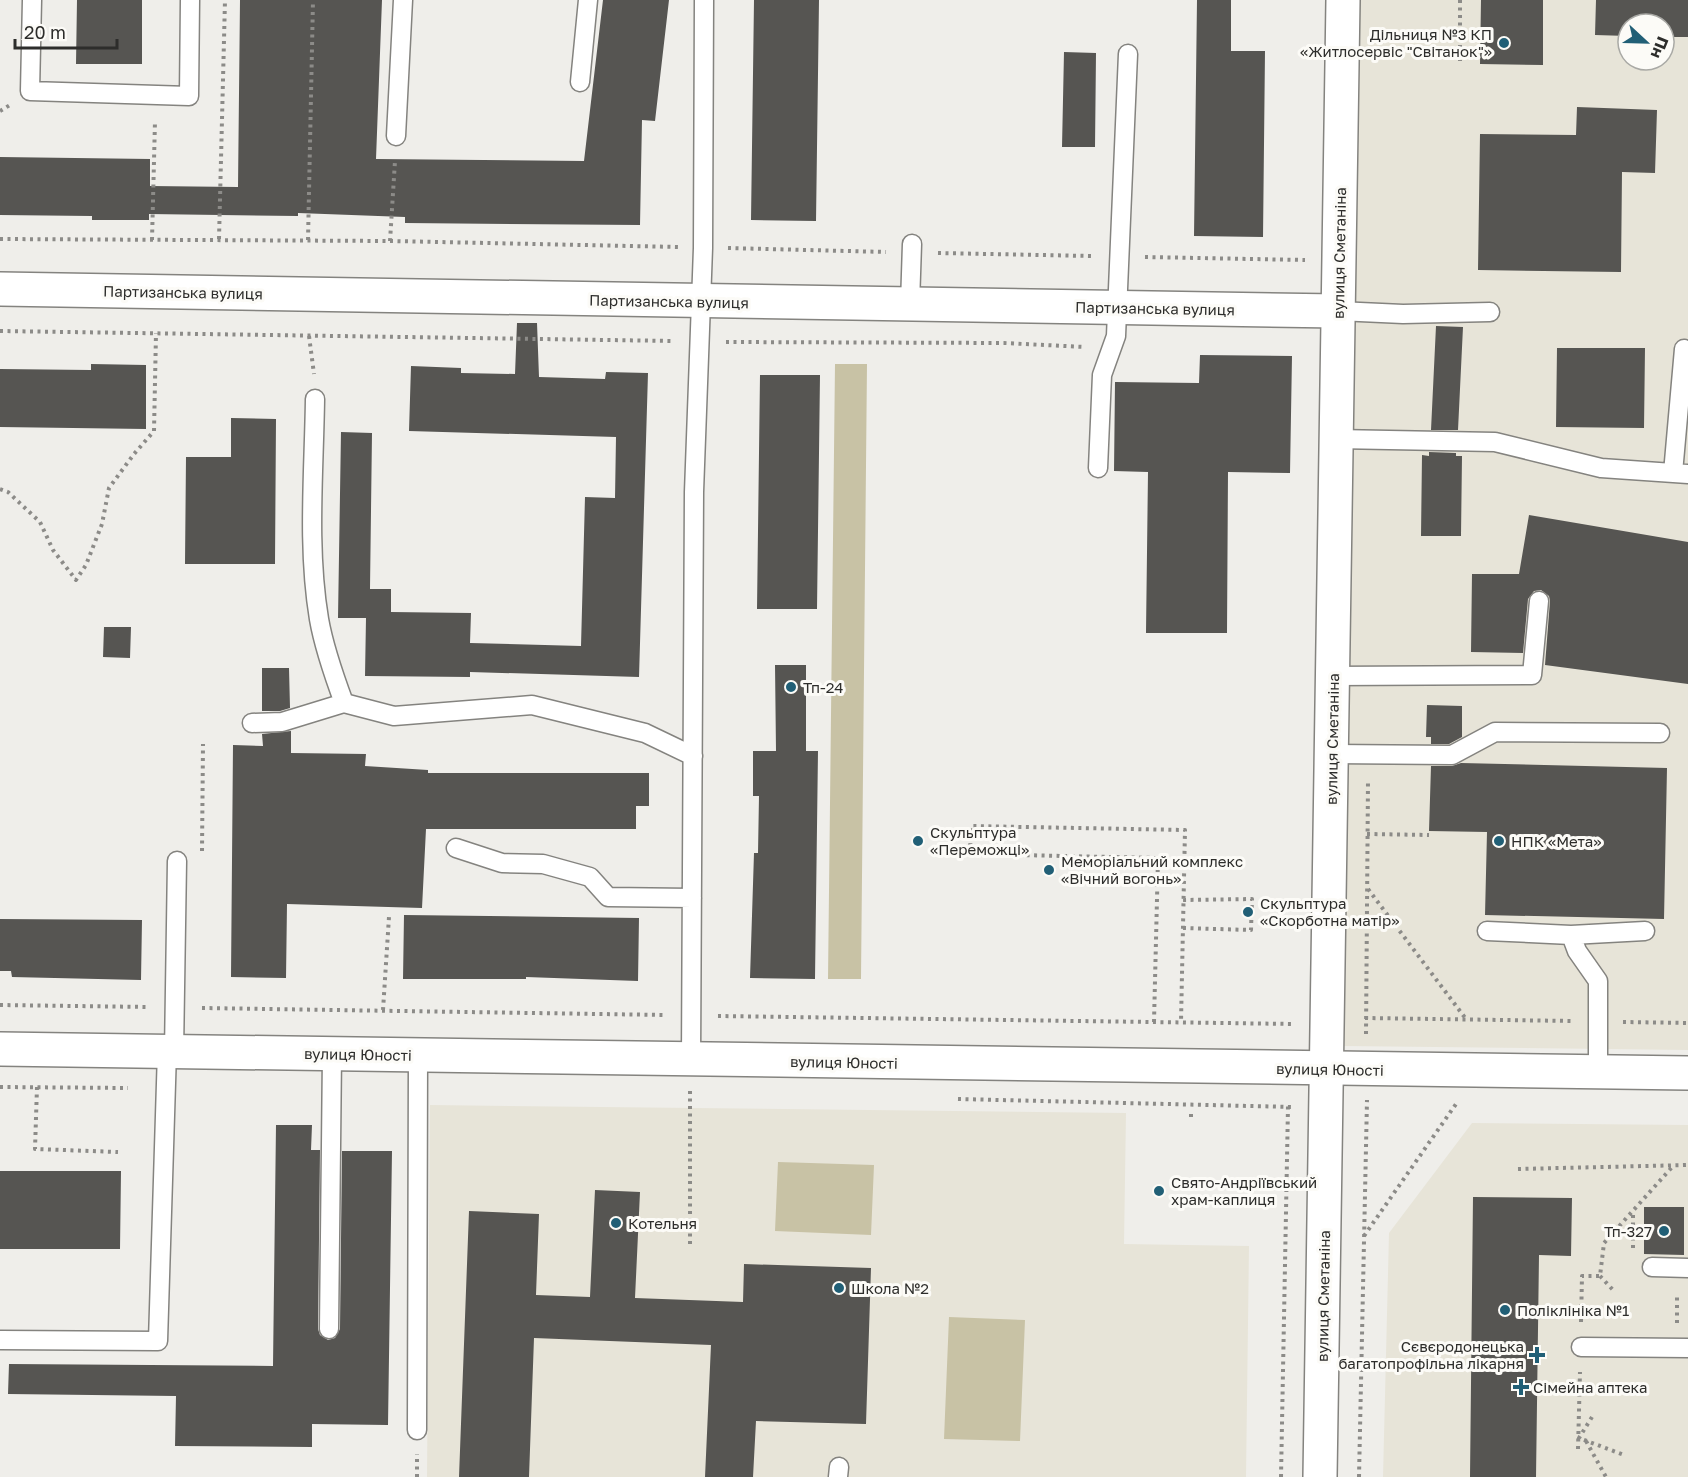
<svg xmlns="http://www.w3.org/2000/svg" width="1688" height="1477" viewBox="0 0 1688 1477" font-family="'Golos Text',sans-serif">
  <rect width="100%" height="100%" fill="#efeeea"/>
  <path fill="#e7e4d8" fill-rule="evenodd" d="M 1354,0 L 1688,0 L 1688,1050 L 1343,1046 ZM 1628,24 L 1664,24 L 1664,60 L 1628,60 Z
    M 430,1105 L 1126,1113 L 1124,1244 L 1249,1246 L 1246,1477 L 427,1477 Z
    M 1472,1123 L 1688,1125 L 1688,1477 L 1383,1477 L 1389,1233 Z"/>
  <path fill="#c8c2a5" d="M 835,364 L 867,364 L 861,979 L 828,979 Z
    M 778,1162 L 874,1165 L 871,1235 L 775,1231 Z
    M 949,1317 L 1025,1320 L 1020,1441 L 944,1439 Z"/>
  <path fill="#565552" d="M 77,0 L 142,0 L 142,64 L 76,64 Z
    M 240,0 L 382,0 L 376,159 L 584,161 L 603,0 L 669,0 L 655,121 L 642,120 L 640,225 L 405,223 L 405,217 L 298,213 L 298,216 L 149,214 L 149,220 L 92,220 L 92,216 L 0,215 L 0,157 L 150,159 L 150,186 L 238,187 Z
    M 754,0 L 819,0 L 816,221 L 751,220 Z
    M 1197,0 L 1231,0 L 1231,51 L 1265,51 L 1263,237 L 1194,236 Z
    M 1481,0 L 1543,0 L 1543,65 L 1480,64 Z
    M 1596,0 L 1688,0 L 1688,37 L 1664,37 L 1664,63 L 1637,63 L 1637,60 L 1664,60 L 1664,24 L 1628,24 L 1628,36 L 1595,35 Z
    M 1064,52 L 1096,53 L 1095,147 L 1062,147 Z
    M 1577,107 L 1657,110 L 1655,173 L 1622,172 L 1621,272 L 1478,270 L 1480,134 L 1576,135 Z
    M 517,323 L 537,323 L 539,377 L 605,379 L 606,372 L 648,373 L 639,677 L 470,672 L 470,677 L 365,676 L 366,618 L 338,618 L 341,432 L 372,433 L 370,589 L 391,589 L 391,612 L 471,613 L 470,643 L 581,646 L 585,497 L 615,498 L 616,437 L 409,431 L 411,366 L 461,368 L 461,373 L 515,374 Z
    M 1436,326 L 1463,327 L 1458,430 L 1431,430 Z
    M 1557,348 L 1645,348 L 1644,428 L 1556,427 Z
    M 1200,355 L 1292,356 L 1290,473 L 1228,472 L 1227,633 L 1146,633 L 1148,472 L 1114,471 L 1115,382 L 1199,383 Z
    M 91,364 L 146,365 L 146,429 L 0,427 L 0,369 L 91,370 Z
    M 760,375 L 820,375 L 817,609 L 757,609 Z
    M 231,418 L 276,419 L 275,564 L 185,564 L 186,457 L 231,457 Z
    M 1429,452 L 1456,453 L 1456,456 L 1462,456 L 1461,536 L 1421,536 L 1422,455 L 1429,456 Z
    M 1529,515 L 1688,542 L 1688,684 L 1545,665 L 1550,601 L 1549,596 L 1541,590 L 1534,591 L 1528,599 L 1523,653 L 1471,652 L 1472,574 L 1519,574 Z
    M 104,627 L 131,627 L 130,658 L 103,657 Z
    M 775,665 L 806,665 L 806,751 L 818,751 L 815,979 L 750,978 L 754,853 L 758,853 L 759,796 L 753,796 L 753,751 L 776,751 Z
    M 262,668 L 289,668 L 290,708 L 280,711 L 262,711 Z
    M 1427,705 L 1462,706 L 1462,737 L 1449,744 L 1431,744 L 1431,737 L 1426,737 Z
    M 291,731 L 291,753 L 366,754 L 365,766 L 428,770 L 428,773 L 649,773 L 649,806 L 636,806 L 636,829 L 426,829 L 422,908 L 287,904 L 286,978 L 231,977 L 233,745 L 263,746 L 262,734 Z
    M 1461,763 L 1667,768 L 1664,919 L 1485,915 L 1487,832 L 1429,831 L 1431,766 L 1452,766 Z
    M 404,915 L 639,918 L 638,981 L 526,977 L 526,979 L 403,979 Z
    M 0,919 L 142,920 L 141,980 L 12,977 L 11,971 L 0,971 Z
    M 276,1125 L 312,1125 L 311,1150 L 320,1150 L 318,1329 L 320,1335 L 328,1340 L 335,1338 L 340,1329 L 342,1151 L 392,1151 L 388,1425 L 312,1424 L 312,1447 L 175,1446 L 176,1396 L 8,1394 L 9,1364 L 273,1366 Z
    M 0,1171 L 121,1171 L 120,1249 L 0,1249 Z
    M 595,1190 L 640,1192 L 635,1298 L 743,1302 L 744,1264 L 871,1268 L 866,1424 L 756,1421 L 753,1477 L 705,1477 L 711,1345 L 534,1338 L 529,1477 L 459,1477 L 469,1211 L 539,1214 L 536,1295 L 590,1297 Z
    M 1473,1197 L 1572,1198 L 1571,1256 L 1539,1255 L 1536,1477 L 1470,1477 Z
    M 1644,1207 L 1684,1207 L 1684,1255 L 1644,1254 Z"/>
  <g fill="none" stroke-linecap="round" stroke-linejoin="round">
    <defs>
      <path id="lane" d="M 32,0 L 30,91 L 189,96 L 190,0
        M 580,82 L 588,0
        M 396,136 L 403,0
        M 910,304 L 912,244
        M 1338,311 L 1403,314 L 1490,312
        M 315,399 C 314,472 307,547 319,619 C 324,648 334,676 344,703
        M 1336,439 L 1495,442 L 1601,468 L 1688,474
        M 1098,468 L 1102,375 L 1116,336 L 1128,54
        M 1673,473 L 1684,349
        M 1332,676 L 1532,675 L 1539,601
        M 252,723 L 282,722 L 344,703 L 394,716 L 532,705 L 645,733 L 693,756
        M 1332,754 L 1452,755 L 1495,732 L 1660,733
        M 456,848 L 502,863 L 543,864 L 590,877 L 608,897 L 692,898
        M 1487,931 L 1571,935 L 1577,951 L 1598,981 L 1598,1072
        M 1571,935 L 1645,931
        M 174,1052 L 177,861
        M 691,1059 L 694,492 L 703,248 L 704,0
        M 1652,1267 L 1688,1268
        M 329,1329 L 332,1054
        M 0,1340 L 158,1341 L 167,1051
        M 1581,1347 L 1688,1348
        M 417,1430 L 418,1055
        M 838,1477 L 839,1467"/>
      <path id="street" d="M 0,289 L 1338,311
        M 0,1049 L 1688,1073"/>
      <path id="secondary" d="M 1320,1477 L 1343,0"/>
    </defs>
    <use href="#lane" stroke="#84837f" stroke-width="21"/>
    <use href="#street" stroke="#84837f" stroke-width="36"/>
    <use href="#secondary" stroke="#84837f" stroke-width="36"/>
    <path stroke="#8c8b88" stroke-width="4" stroke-dasharray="3 4.5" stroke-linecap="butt" d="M 1460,0 L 1460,61
      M 0,111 L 10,105
      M 0,239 L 390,241 L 679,247
      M 219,239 L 225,0
      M 152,240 L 155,121
      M 308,240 L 313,0
      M 390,241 L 395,161
      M 728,248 L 886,252
      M 938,253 L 1092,256
      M 1145,257 L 1305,260
      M 0,331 L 674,341
      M 309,336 L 314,374
      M 726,342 L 1004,343 L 1084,347
      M 0,489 L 8,492 L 40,522 L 53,550 L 76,580 L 86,565 L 102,524 L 109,488 L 134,454 L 154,431 L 156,333
      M 1367,834 L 1429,835
      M 202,851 L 203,744
      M 1368,889 L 1466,1019
      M 1183,928 L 1251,930 L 1252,899 L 1183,900
      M 0,1005 L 149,1007
      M 202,1008 L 665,1015
      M 383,1010 L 389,917
      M 718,1016 L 1295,1024
      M 1365,1018 L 1573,1021
      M 1154,1022 L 1158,858 L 970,854 L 971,826 L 1185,830 L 1181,1022
      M 1623,1022 L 1688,1023
      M 1366,1034 L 1368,781
      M 0,1087 L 128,1088
      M 37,1087 L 35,1149 L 118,1152
      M 958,1099 L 1292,1107
      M 1191,1117 L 1191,1114
      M 1518,1169 L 1688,1165
      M 1364,1236 L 1456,1104
      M 690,1244 L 690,1091
      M 1633,1248 L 1633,1211
      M 1600,1276 L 1613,1290
      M 1581,1322 L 1582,1276 L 1600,1276 L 1604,1243 L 1674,1165
      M 1677,1323 L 1677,1295
      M 1592,1417 L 1579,1438 L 1624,1455
      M 1586,1441 L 1606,1477
      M 1578,1449 L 1580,1372
      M 417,1477 L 417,1454
      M 1281,1477 L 1288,1106
      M 1359,1477 L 1367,1100"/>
    <use href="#lane" stroke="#fff" stroke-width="18"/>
    <use href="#street" stroke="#fff" stroke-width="33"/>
    <use href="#secondary" stroke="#fff" stroke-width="33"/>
  </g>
  <g fill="#215f76" stroke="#fcfbf7" stroke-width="2">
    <circle cx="1504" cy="43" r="6"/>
    <circle cx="791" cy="687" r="6"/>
    <circle cx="918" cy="841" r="6"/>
    <circle cx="1499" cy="841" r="6"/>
    <circle cx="1049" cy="870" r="6"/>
    <circle cx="1248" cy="912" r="6"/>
    <circle cx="1159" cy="1191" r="6"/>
    <circle cx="616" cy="1223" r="6"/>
    <circle cx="1664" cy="1231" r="6"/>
    <circle cx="839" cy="1288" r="6"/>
    <circle cx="1505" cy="1310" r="6"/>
    <path d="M1534 1346h6v6h6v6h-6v6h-6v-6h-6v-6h6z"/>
    <path d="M1518 1378h6v6h6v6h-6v6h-6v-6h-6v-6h6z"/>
  </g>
  <g text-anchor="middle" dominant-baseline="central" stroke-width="6" stroke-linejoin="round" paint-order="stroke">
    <g font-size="15" fill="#2d2d2b" stroke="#fcfbf7" text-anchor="start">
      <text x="1492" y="34" text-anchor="end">Дільниця №3 КП<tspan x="1492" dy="17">«Житлосервіс "Світанок"»</tspan></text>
      <text x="803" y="687">Тп-24</text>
      <text x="930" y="832">Скульптура<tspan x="930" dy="17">«Переможці»</tspan></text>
      <text x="1511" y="841">НПК «Мета»</text>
      <text x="1061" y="861">Меморіальний комплекс<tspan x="1061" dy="17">«Вічний вогонь»</tspan></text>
      <text x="1260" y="903">Скульптура<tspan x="1260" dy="17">«Скорботна матір»</tspan></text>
      <text x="1171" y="1182">Свято-Андріївський<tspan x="1171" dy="17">храм-каплиця</tspan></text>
      <text x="628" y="1223">Котельня</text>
      <text x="1652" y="1231" text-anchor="end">Тп-327</text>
      <text x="851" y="1288">Школа №2</text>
      <text x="1517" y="1310">Поліклініка №1</text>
      <text x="1524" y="1346" text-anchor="end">Сєвєродонецька<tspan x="1524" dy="17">багатопрофільна лікарня</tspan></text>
      <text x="1533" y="1387">Сімейна аптека</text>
    </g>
    <g font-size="15" fill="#2d2d2b" stroke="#fcfbf7">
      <text transform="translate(1339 253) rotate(-89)">вулиця Сметаніна</text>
      <text transform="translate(183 292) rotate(1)">Партизанська вулиця</text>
      <text transform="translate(669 301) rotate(1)">Партизанська вулиця</text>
      <text transform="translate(1155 308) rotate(1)">Партизанська вулиця</text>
      <text transform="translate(1332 739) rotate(-89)">вулиця Сметаніна</text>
      <text transform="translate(358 1054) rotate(1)">вулиця Юності</text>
      <text transform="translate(844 1062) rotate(1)">вулиця Юності</text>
      <text transform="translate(1330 1069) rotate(1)">вулиця Юності</text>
      <text transform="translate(1323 1296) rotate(-89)">вулиця Сметаніна</text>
    </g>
  </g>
  <g transform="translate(1646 42) rotate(112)"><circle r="28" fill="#fcfbf7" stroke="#a9a9a5" stroke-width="1.5"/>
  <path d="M0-4.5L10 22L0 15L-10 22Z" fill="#215f76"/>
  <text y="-9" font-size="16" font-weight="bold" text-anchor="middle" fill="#2d2d2b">Пн</text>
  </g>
  <path d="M15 39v9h102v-9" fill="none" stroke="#2d2d2b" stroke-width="3"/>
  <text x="24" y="39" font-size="18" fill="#2d2d2b" stroke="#fcfbf7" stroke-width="4.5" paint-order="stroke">20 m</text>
</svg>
